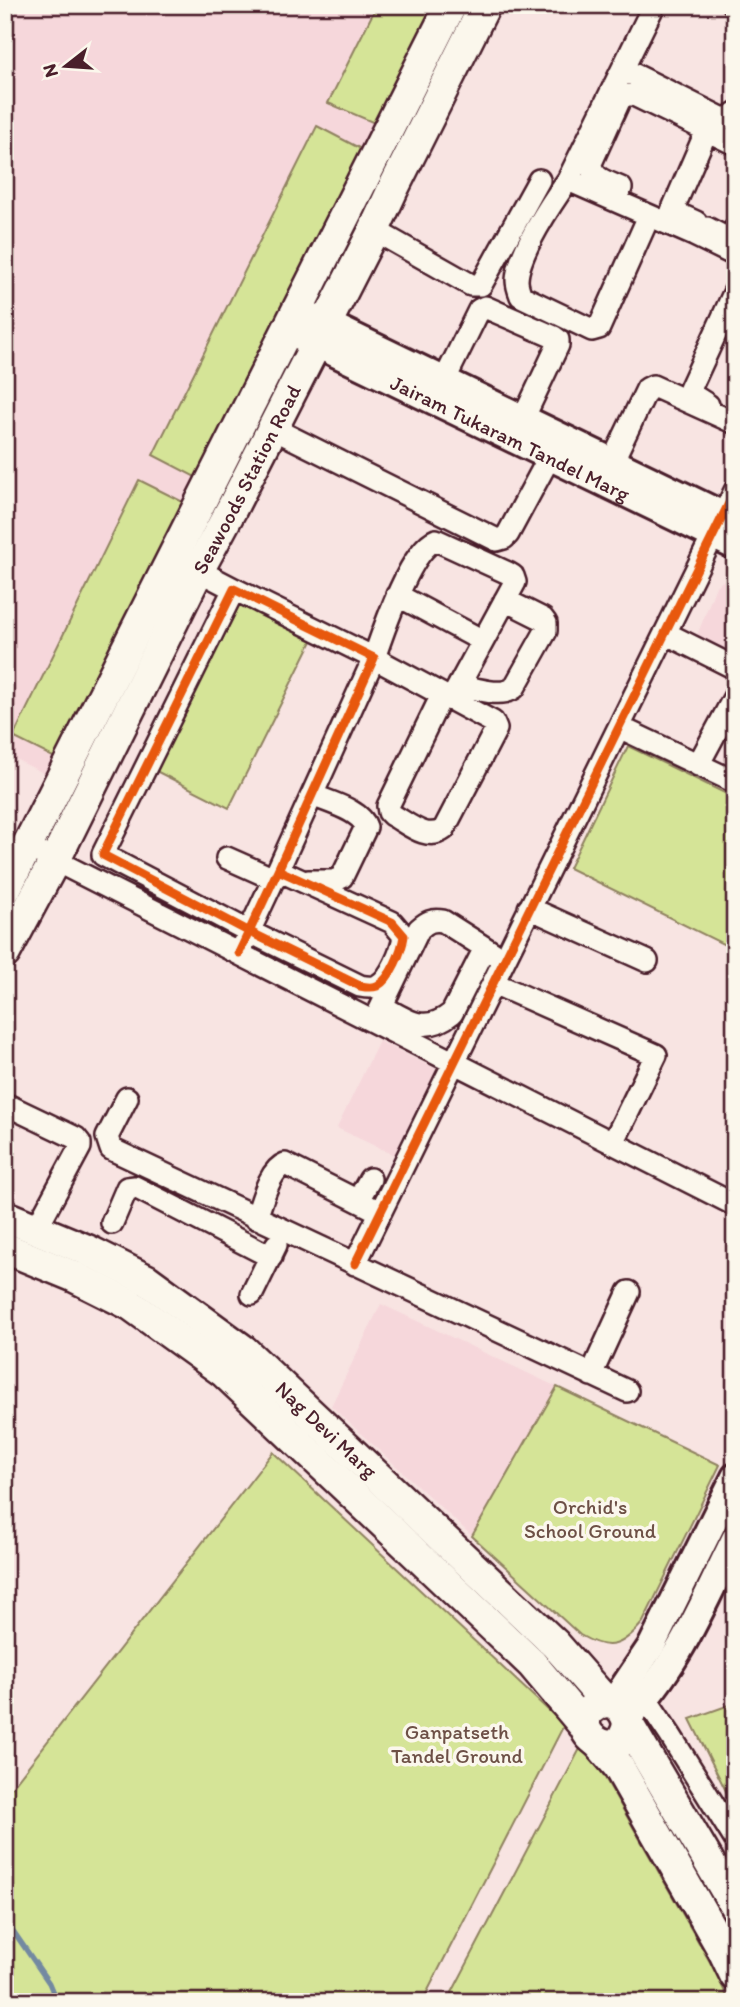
<svg xmlns="http://www.w3.org/2000/svg" width="740" height="2007" viewBox="0 0 740 2007" font-family="Itim,sans-serif">
  <rect width="100%" height="100%" fill="#f8e4e2"/>
  <filter id="ink" filterUnits="userSpaceOnUse"><feTurbulence type="fractalNoise" baseFrequency=".0143" numOctaves="2"/><feDisplacementMap in="SourceGraphic" scale="14" xChannelSelector="R" yChannelSelector="G"/><feConvolveMatrix kernelMatrix="1 2 1 2 8 2 1 2 1" color-interpolation-filters="sRGB"/></filter>
  <g filter="url(#ink)">
    <path fill="#f6d7db" d="M 5,5 L 451,5 L 61,782 L 5,754 Z
      M 735,576 L 735,662 L 695,641 L 716,586 L 729,577 Z
      M 379,1041 L 436,1069 L 394,1155 L 337,1128 Z
      M 381,1304 L 557,1387 L 472,1536 L 331,1406 Z"/>
    <path fill="#d5e497" stroke="#908261" stroke-width="2" d="M 377,5 L 439,5 L 377,124 L 328,103 Z
      M 317,126 L 365,151 L 201,480 L 153,455 Z
      M 139,480 L 185,503 L 59,760 L 13,737 Z
      M 236,600 L 313,639 L 229,808 L 152,769 Z
      M 628,746 L 735,798 L 735,950 L 569,868 Z
      M 557,1387 L 720,1465 L 643,1622 C 622,1647 609,1652 580,1635 L 472,1536 Z
      M 273,1452 L 564,1725 L 422,2002 L 5,2002 L 5,1796 Z
      M 735,1703 L 735,1809 L 690,1719 Z
      M 584,1741 L 710,1962 L 730,2002 L 447,2002 Z"/>
    <g fill="none" stroke-linecap="round" stroke-linejoin="round">
      <path stroke="#7389a1" stroke-width="5" d="M 5,1919 L 49,1983 L 57,2002"/>
      <defs>
        <path id="minor" d="M 654,5 L 568,180 L 694,235 L 735,255
          M 734,5 L 735,6
          M 623,69 L 721,118 L 729,118 L 735,113
          M 568,180 C 552,202 518,253 517,280 C 517,286 519,291 521,296 L 592,330 L 599,328 L 649,216
          M 621,188 C 608,182 591,179 591,163 L 620,99 L 627,95 L 634,95 L 735,144
          M 696,222 L 672,211 L 707,130
          M 707,228 L 730,240 L 735,229
          M 374,230 L 471,285 L 481,285 L 539,180
          M 444,381 L 479,310 L 485,307 L 554,337 L 558,340 L 558,345 L 523,419
          M 708,405 L 689,393 L 690,389 L 735,291
          M 272,428 L 497,540 L 504,538 L 508,534 L 550,456
          M 612,462 L 647,389 L 653,386 L 735,423
          M 186,564 L 234,589
          M 397,595 L 483,641
          M 665,633 L 735,668
          M 459,685 C 475,688 500,698 514,688 L 546,631 L 546,623 L 543,619 L 505,600
          M 442,695 L 388,806 L 389,812 L 392,815 C 407,823 427,842 444,829 L 496,729 L 493,722 L 374,658 C 383,632 410,550 436,540 L 508,573 L 513,576 L 515,582 L 451,700
          M 619,727 L 735,782
          M 698,765 L 735,696
          M 42,854 L 735,1205
          M 227,858 L 274,879
          M 308,881 L 334,881 L 342,877 L 366,827 C 361,810 328,802 312,795
          M 529,908 L 647,961
          M 239,953 L 278,870 L 374,658 L 234,589 L 103,854 L 103,855 L 248,931 L 360,986 C 365,987 372,988 377,986 C 391,979 402,950 404,936 L 392,922 L 278,870
          M 493,983 L 656,1055 L 613,1143
          M 382,1006 C 408,1021 425,1035 452,1013 L 485,948
          M 374,1022 L 419,929 C 427,922 432,919 443,921 L 504,960
          M 127,1098 L 107,1137 L 111,1149 L 627,1391
          M 5,1104 L 76,1138 L 80,1143 L 80,1147 L 36,1229
          M 358,1200 L 370,1179
          M 256,1218 C 262,1202 269,1170 285,1164 L 380,1212
          M 112,1223 L 127,1188 L 135,1187 L 271,1257
          M 355,1264 L 735,491
          M 252,1294 L 276,1245
          M 591,1375 L 629,1292
          M 638,1687 L 670,1735 L 735,1839"/>
        <g id="tertiary">
          <path d="M 309,315 L 735,521"/>
          <path id="s1" d="M 298,335 L 735,546"/>
          <path d="M 613,1703 L 652,1645 L 735,1477"/>
          <path d="M 628,1717 C 678,1668 704,1601 735,1539"/>
        </g>
        <g id="secondary">
          <path d="M 5,890 L 451,5"/>
          <path id="s2" d="M 5,953 L 55,860 L 198,571 L 231,510 L 374,230 L 393,189 L 485,5"/>
          <path id="s3" d="M 5,1216 L 87,1250 L 147,1280 L 243,1350 L 555,1644 L 606,1702"/>
          <path d="M 5,1248 L 73,1276 L 131,1305 L 224,1372 L 532,1664 L 585,1727"/>
          <path d="M 628,1724 C 620,1773 559,1726 597,1705 C 612,1696 626,1709 628,1724 L 735,1906"/>
          <path d="M 599,1744 L 618,1766 L 723,1950 L 735,1975"/>
        </g>
      </defs>
      <use href="#minor" stroke="#4a1f2b" stroke-width="26"/>
      <use href="#tertiary" stroke="#4a1f2b" stroke-width="32"/>
      <use href="#secondary" stroke="#4a1f2b" stroke-width="35"/>
      <use href="#minor" stroke="#fbf7ec" stroke-width="21"/>
      <use href="#tertiary" stroke="#fbf7ec" stroke-width="26"/>
      <use href="#secondary" stroke="#fbf7ec" stroke-width="30"/>
      <defs>
        <path id="cycleway" d="M 239,953 L 278,870 L 374,658 L 234,589 L 103,854 L 103,855 L 248,931 L 360,986 C 365,987 372,988 377,986 C 391,979 402,950 404,936 L 392,922 L 278,870
          M 355,1264 L 735,491"/>
      </defs>
      <use href="#cycleway" stroke="#fbf7ec" stroke-width="13"/>
      <use href="#cycleway" stroke="#e8590c" stroke-width="9"/>
    </g>
  </g>
  <g text-anchor="middle" dominant-baseline="central" stroke-width="7" stroke-linejoin="round" paint-order="stroke">
    <g font-size="21" fill="#4a1f2b" stroke="#fbf7ec">
      <text stroke="none"><textPath href="#s1" startOffset="236">Jairam Tukaram Tandel Marg</textPath></text>
      <text stroke="none"><textPath href="#s2" startOffset="532">Seawoods Station Road</textPath></text>
      <text stroke="none"><textPath href="#s3" startOffset="390">Nag Devi Marg</textPath></text>
    </g>
    <g font-size="21" fill="#6d5046" stroke="#fbf7ec">
      <text x="590" y="1506">Orchid's<tspan x="590" dy="24">School Ground</tspan></text>
      <text x="457" y="1731">Ganpatseth<tspan x="457" dy="24">Tandel Ground</tspan></text>
    </g>
  </g>
  <rect width="740" height="2007" fill="none" stroke="#fbf7ec" stroke-width="28"/>
  <rect x="14" y="14" width="712" height="1979" fill="none" stroke="#4a1f2b" stroke-width="2.5" filter="url(#ink)"/>
  <g transform="translate(66 66) rotate(253)" stroke="#fbf7ec" stroke-width="5" paint-order="stroke">
  <path d="M0-5L12 26L0 18L-12 26Z" fill="#4a1f2b"/>
  <text y="-10" font-size="19" font-weight="bold" text-anchor="middle" fill="#4a1f2b">N</text>
  </g>
</svg>
